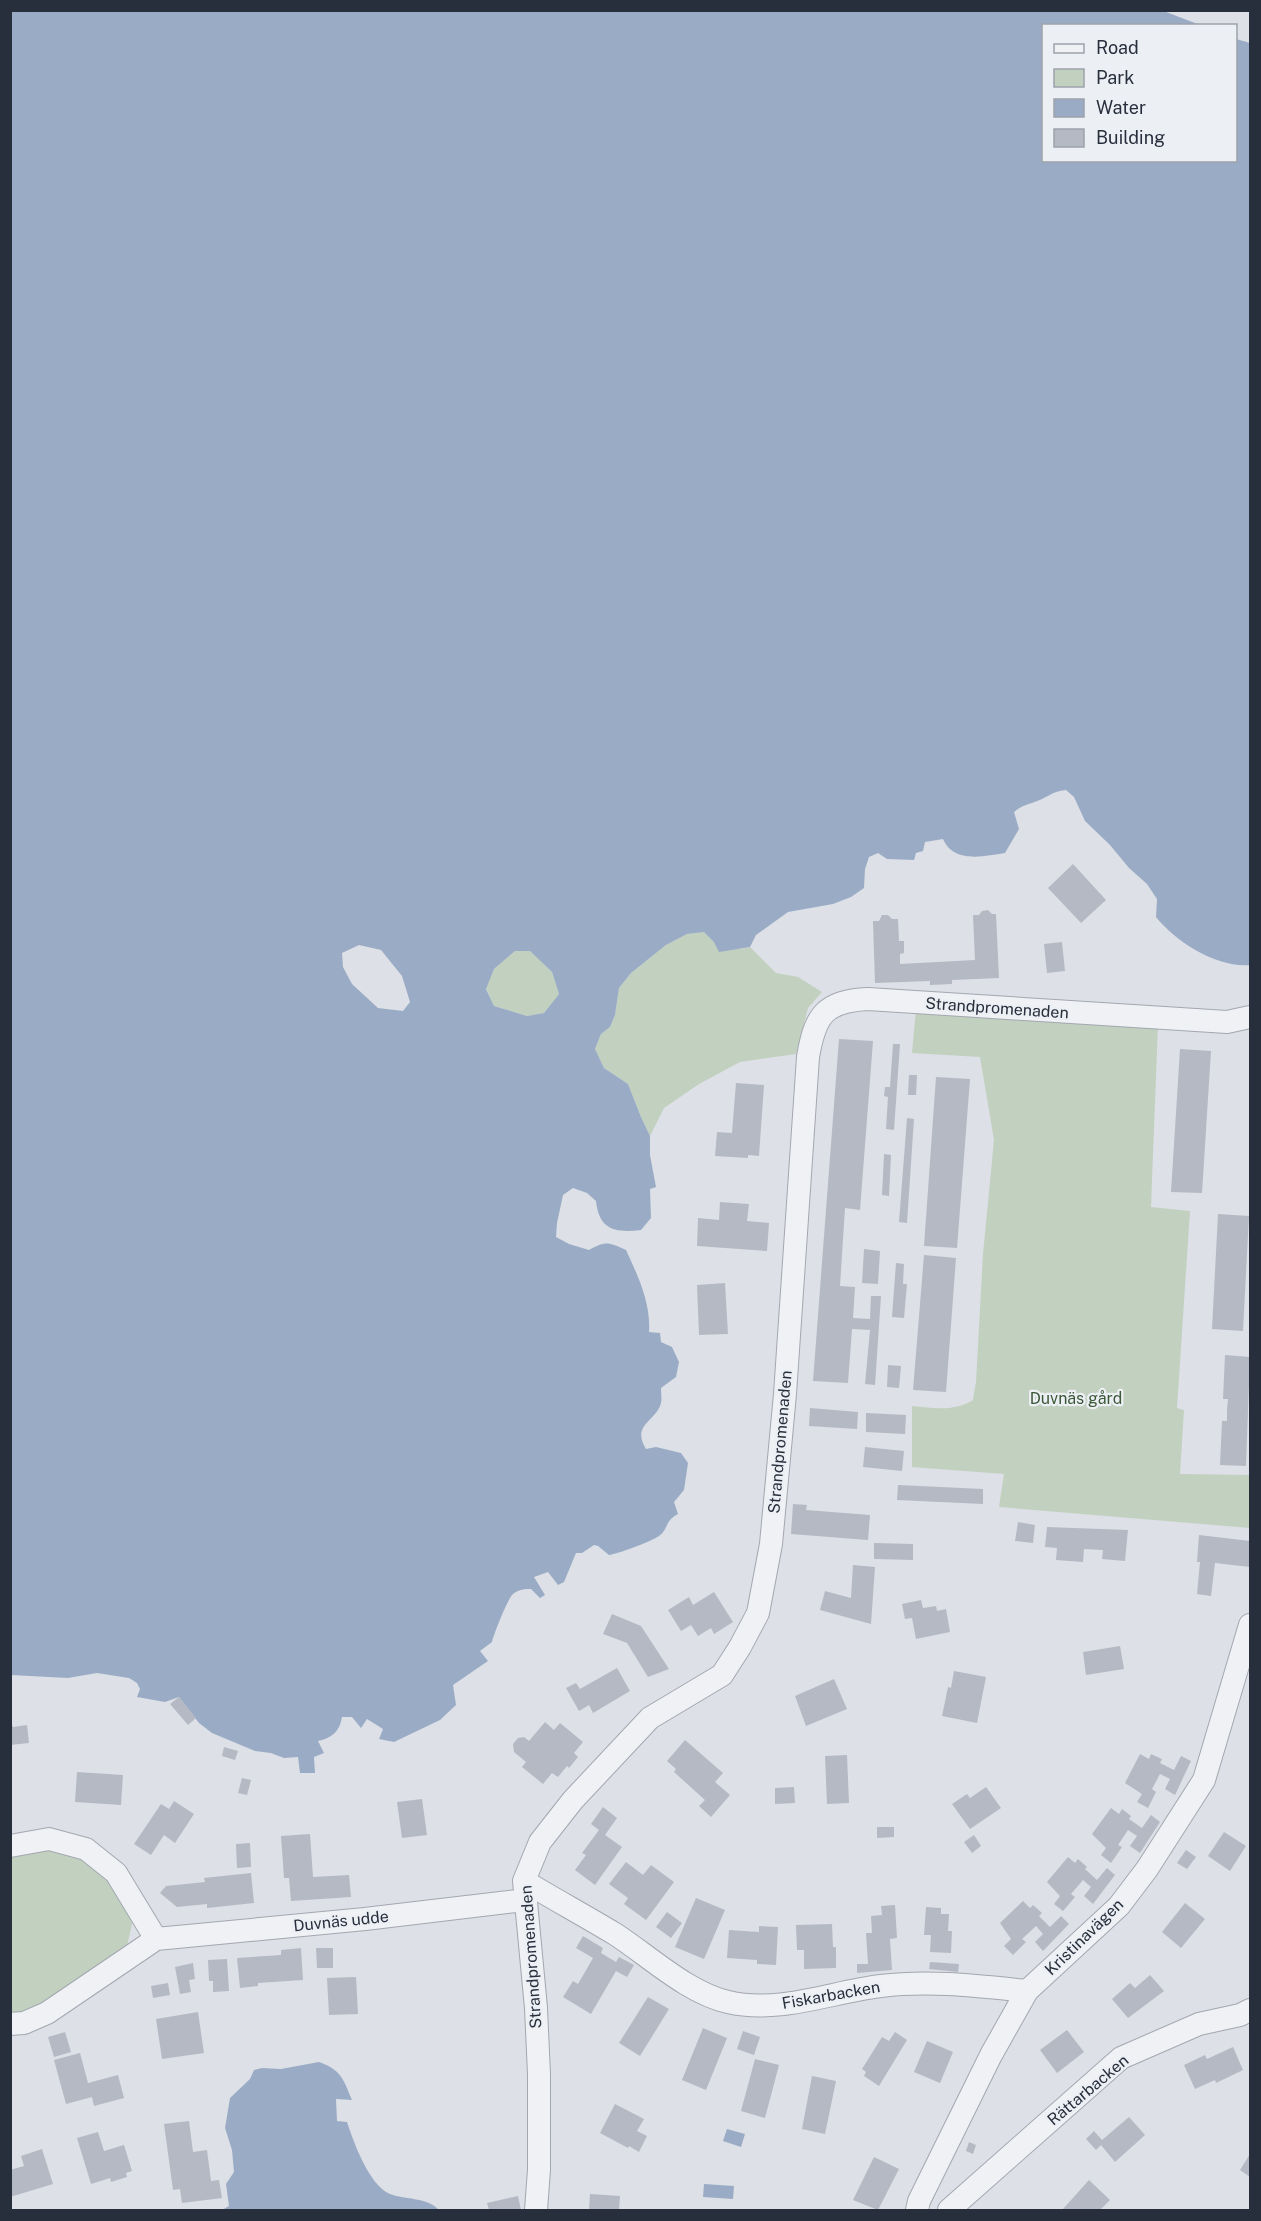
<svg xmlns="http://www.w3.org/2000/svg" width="1261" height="2221" viewBox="0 0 1261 2221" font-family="'Public Sans',sans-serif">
  <rect width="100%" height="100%" fill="#dde0e6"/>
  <path fill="#c2d0bf" d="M 704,932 C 720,948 728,952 750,947 L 776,973 L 798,977 L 822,992 L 808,1008 L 796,1054 L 740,1062 L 699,1084 L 664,1108 L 650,1136 L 641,1117 L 628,1084 L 604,1068 L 595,1049 L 601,1034 L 610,1027 L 615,1015 L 619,988 L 631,973 L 666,945 L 687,934 Z
    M 515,951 L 530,951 L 552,972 L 559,994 L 544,1013 L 527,1016 L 494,1006 L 486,988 L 494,969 Z
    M 916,1010 L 1158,1024 L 1151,1207 L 1190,1211 L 1177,1408 L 1184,1410 L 1180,1474 L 1250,1475 L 1250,1528 L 999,1507 L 1004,1474 L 912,1467 L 912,1406 C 933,1408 954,1412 973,1400 L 976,1382 L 983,1254 L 994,1140 L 980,1057 L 912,1053 Z
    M 46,1845 L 72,1850 L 106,1872 L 130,1908 L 132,1924 L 127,1946 L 118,1957 L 25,2013 L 11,2015 L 11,1853 Z"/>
  <path fill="#9aacc5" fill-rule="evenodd" d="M 1161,10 L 1200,25 L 1044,26 L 1044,160 L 1236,160 L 1236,39 L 1250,43 L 1250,965 C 1217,968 1176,942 1156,917 L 1157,899 L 1147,884 L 1129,868 L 1110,845 L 1085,821 L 1074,797 L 1066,790 C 1055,791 1052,794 1042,799 C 1032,804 1023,804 1014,812 L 1019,829 L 1005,853 C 984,856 954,864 943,839 L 925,842 L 923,851 L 916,853 L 914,860 L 887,859 L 878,853 L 869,857 L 865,869 L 864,888 L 851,897 L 833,904 L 788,912 L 756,935 L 750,947 L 719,952 L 714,942 L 704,932 L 687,934 L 666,945 L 631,973 L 619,988 L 615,1015 L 610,1027 L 601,1034 L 595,1049 L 604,1068 L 628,1084 L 641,1117 L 650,1136 L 650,1155 L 656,1187 L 650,1189 L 651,1218 L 641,1230 C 615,1233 599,1230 596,1201 L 587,1193 L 573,1188 L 563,1195 L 557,1223 L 556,1237 L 569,1244 L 589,1250 C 606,1241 608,1242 626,1250 C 638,1276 651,1303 649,1332 L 660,1333 L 661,1342 L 672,1347 L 679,1362 L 676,1377 L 661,1388 C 661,1393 662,1399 661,1403 C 656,1422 631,1424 646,1449 L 656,1447 L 681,1453 L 688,1463 L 684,1490 L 674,1502 L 678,1514 C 664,1521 669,1529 659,1536 C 652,1541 618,1554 609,1555 L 598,1546 L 594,1545 L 582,1553 L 576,1553 L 564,1582 L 558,1585 L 548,1572 L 534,1577 L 545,1595 L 540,1598 L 531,1589 C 524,1589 520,1589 513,1594 C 508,1598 494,1634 492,1642 L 480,1651 L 488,1661 L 453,1685 L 456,1705 L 440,1720 L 394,1742 L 379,1739 L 383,1729 L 367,1719 L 361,1728 L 352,1717 L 342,1717 C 340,1731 332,1738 318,1741 L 324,1753 L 314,1757 L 315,1773 L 300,1773 L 298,1757 L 284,1758 L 271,1753 L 255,1751 L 212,1733 L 199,1723 L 179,1697 L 165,1702 L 137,1697 L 140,1689 L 137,1683 L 129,1678 L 97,1673 L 68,1678 L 11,1675 L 10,11 ZM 359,945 L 381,950 L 402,976 L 410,1002 L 403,1011 L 378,1008 L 352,984 L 343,967 L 342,953 ZM 515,951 L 530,951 L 552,972 L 559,994 L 544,1013 L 527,1016 L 494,1006 L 486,989 L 494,969 Z
    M 319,2062 C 341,2070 343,2078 352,2100 L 336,2099 L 337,2121 L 347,2122 C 354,2143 369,2185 390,2194 C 406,2200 427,2197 439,2210 L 222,2210 L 229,2206 L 226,2184 L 234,2172 L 232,2150 L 225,2128 L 230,2098 L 250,2079 L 254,2070 L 262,2068 L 281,2069 Z
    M 727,2129 L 745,2134 L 741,2147 L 723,2141 Z
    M 704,2184 L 734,2186 L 733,2199 L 703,2197 Z"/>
  <path fill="#b5b9c3" d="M 1073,864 L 1106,900 L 1081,923 L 1048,888 Z
    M 988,910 L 992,914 L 996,914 L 999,978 L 952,980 L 952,984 L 930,985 L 930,981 L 875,983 L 873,921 L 879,921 L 882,915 L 888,915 L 892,919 L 898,919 L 899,941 L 904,941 L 904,953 L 900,954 L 900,964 L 975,960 L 973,915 L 979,915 L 982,911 Z
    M 1062,942 L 1065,971 L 1047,973 L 1044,944 Z
    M 839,1039 L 873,1041 L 860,1210 L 845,1208 L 840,1286 L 855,1287 L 853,1318 L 870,1319 L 871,1296 L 881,1296 L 875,1385 L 865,1384 L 870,1330 L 852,1329 L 848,1383 L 813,1381 Z
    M 893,1044 L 900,1044 L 894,1130 L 886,1129 L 888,1097 L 884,1096 L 885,1087 L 890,1087 Z
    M 1180,1049 L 1211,1051 L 1202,1193 L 1171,1192 Z
    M 909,1075 L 917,1075 L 916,1095 L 908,1095 Z
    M 936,1077 L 970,1079 L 957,1248 L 924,1246 Z
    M 736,1083 L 764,1085 L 759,1156 L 748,1155 L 748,1158 L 715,1156 L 717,1132 L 732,1133 Z
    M 907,1118 L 914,1119 L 907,1223 L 899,1222 Z
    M 884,1154 L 891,1155 L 889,1196 L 882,1195 Z
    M 720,1202 L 749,1204 L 747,1221 L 769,1223 L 767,1251 L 697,1246 L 698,1218 L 719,1220 Z
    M 1218,1214 L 1249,1216 L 1243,1331 L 1212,1329 Z
    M 864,1249 L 880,1251 L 878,1284 L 862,1283 Z
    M 924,1255 L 956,1258 L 946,1392 L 913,1390 Z
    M 896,1263 L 904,1264 L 903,1284 L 907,1284 L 904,1318 L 892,1317 Z
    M 725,1283 L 728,1334 L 699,1335 L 697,1285 Z
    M 1225,1355 L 1250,1357 L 1246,1466 L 1220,1465 L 1222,1421 L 1227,1421 L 1227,1410 L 1228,1399 L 1223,1399 Z
    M 888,1365 L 901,1366 L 899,1388 L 887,1387 Z
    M 810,1408 L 858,1412 L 857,1429 L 809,1426 Z
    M 866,1413 L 906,1415 L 905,1434 L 866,1432 Z
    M 865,1447 L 904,1451 L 902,1471 L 863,1467 Z
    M 898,1485 L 983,1489 L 983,1504 L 897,1500 Z
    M 793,1504 L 807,1505 L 806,1510 L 870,1515 L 868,1540 L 791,1534 Z
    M 1018,1522 L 1035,1525 L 1033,1543 L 1015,1541 Z
    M 1047,1527 L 1128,1530 L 1125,1561 L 1102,1559 L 1103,1550 L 1084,1549 L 1083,1562 L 1056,1560 L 1057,1548 L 1045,1547 Z
    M 1199,1535 L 1250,1541 L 1250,1567 L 1215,1563 L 1211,1596 L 1197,1594 L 1200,1562 L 1197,1562 Z
    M 874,1543 L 913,1544 L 913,1560 L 874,1559 Z
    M 853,1565 L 875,1567 L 871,1624 L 820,1610 L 825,1591 L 851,1598 Z
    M 714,1592 L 733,1622 L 714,1634 L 711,1628 L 698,1636 L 691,1625 L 681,1631 L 668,1610 L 689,1597 L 693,1605 Z
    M 921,1600 L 923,1608 L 936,1606 L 937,1611 L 946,1609 L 950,1632 L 916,1639 L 912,1618 L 905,1619 L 902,1604 Z
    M 612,1614 L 641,1626 L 669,1669 L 648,1677 L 627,1643 L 603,1634 Z
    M 1120,1646 L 1124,1669 L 1086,1675 L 1083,1652 Z
    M 617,1668 L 630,1691 L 593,1713 L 589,1705 L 579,1711 L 566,1688 L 576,1683 L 580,1689 Z
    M 954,1671 L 986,1677 L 977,1723 L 942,1716 L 948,1687 L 951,1688 Z
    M 834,1679 L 847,1709 L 806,1726 L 795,1696 Z
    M 179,1697 L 196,1718 L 188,1725 L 170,1704 Z
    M 10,1721 L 13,1727 L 27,1725 L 29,1743 L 10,1745 Z
    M 545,1722 L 554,1730 L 560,1723 L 583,1742 L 574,1753 L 578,1757 L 569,1768 L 567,1766 L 558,1777 L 552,1773 L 543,1784 L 522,1767 L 526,1762 L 514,1752 L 513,1744 L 518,1738 L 524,1737 L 529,1741 Z
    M 685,1740 L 723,1773 L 715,1782 L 730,1795 L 711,1817 L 699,1806 L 705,1800 L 674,1772 L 676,1769 L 667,1761 Z
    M 224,1747 L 238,1751 L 235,1760 L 222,1756 Z
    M 1140,1754 L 1149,1759 L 1151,1754 L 1162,1759 L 1160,1763 L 1174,1770 L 1181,1756 L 1191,1761 L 1175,1795 L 1165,1789 L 1170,1779 L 1160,1774 L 1152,1789 L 1156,1792 L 1148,1808 L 1137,1802 L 1142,1794 L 1125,1783 Z
    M 847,1755 L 849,1803 L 827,1804 L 825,1756 Z
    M 77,1772 L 123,1775 L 121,1805 L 75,1802 Z
    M 242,1778 L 251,1780 L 247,1795 L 238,1793 Z
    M 794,1787 L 795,1803 L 775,1804 L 775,1788 Z
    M 986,1787 L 1001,1808 L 970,1829 L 952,1804 L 967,1794 L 970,1798 Z
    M 422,1799 L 427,1835 L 402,1838 L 397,1802 Z
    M 174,1801 L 194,1814 L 175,1843 L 164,1835 L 151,1855 L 134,1844 L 161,1804 L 169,1809 Z
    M 603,1807 L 617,1818 L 605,1835 L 622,1847 L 595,1885 L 575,1870 L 586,1855 L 582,1853 L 599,1830 L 591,1824 Z
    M 1111,1808 L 1119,1814 L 1122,1809 L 1131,1816 L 1129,1819 L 1142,1828 L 1151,1815 L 1160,1822 L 1140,1853 L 1130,1846 L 1137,1836 L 1128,1830 L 1118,1845 L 1122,1847 L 1111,1863 L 1101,1855 L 1106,1848 L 1092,1834 Z
    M 877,1827 L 894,1827 L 894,1837 L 877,1838 Z
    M 1224,1832 L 1246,1846 L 1230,1871 L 1208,1856 Z
    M 310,1834 L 313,1877 L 349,1875 L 351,1897 L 291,1901 L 289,1878 L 284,1878 L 281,1836 Z
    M 974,1835 L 981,1846 L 972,1853 L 964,1842 Z
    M 250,1843 L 251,1867 L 237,1868 L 236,1844 Z
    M 1186,1850 L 1196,1857 L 1187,1869 L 1177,1863 Z
    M 1068,1857 L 1075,1863 L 1078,1859 L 1087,1867 L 1085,1869 L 1097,1880 L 1107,1868 L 1115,1875 L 1093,1904 L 1084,1896 L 1091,1887 L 1083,1880 L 1071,1894 L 1075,1897 L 1063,1911 L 1054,1904 L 1060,1896 L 1047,1882 Z
    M 626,1862 L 643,1875 L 651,1865 L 674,1882 L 646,1920 L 624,1904 L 628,1898 L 609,1884 Z
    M 251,1873 L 254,1903 L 207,1908 L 207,1904 L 177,1907 L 160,1893 L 166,1886 L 205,1882 L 204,1878 Z
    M 696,1898 L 725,1910 L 704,1959 L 675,1947 Z
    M 1023,1901 L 1030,1908 L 1033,1905 L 1042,1913 L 1039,1916 L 1050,1927 L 1061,1916 L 1069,1924 L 1043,1951 L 1035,1942 L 1043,1934 L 1036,1926 L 1022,1939 L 1026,1942 L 1013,1955 L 1004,1946 L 1011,1939 L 1000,1923 Z
    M 1185,1903 L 1205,1919 L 1181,1948 L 1162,1932 Z
    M 895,1905 L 897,1938 L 890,1939 L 892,1970 L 857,1973 L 857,1964 L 868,1964 L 866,1933 L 872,1933 L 871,1916 L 882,1915 L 881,1906 Z
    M 926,1907 L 941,1908 L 941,1914 L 949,1914 L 948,1931 L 952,1931 L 951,1953 L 930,1952 L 931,1935 L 924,1935 Z
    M 667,1912 L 682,1923 L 671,1938 L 656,1927 Z
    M 832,1924 L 833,1947 L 836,1947 L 836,1968 L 804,1969 L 804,1950 L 797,1950 L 796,1925 Z
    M 759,1926 L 778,1927 L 776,1965 L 757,1964 L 757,1960 L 727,1958 L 729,1930 L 759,1932 Z
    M 583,1936 L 603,1948 L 601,1953 L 616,1962 L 619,1957 L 634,1965 L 627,1977 L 616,1971 L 591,2014 L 563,1997 L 573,1981 L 578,1984 L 593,1958 L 576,1948 Z
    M 301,1948 L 303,1980 L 258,1983 L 258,1986 L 240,1988 L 237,1958 L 281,1955 L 281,1950 Z
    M 316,1948 L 333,1948 L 333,1968 L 317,1968 Z
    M 227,1959 L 229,1991 L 213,1992 L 213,1981 L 209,1981 L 208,1960 Z
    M 930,1962 L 959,1964 L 958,1972 L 929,1969 Z
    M 193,1963 L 195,1979 L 189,1980 L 191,1992 L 180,1994 L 175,1967 Z
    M 1150,1975 L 1164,1991 L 1128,2018 L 1112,1999 L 1130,1983 L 1135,1988 Z
    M 356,1977 L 358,2014 L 329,2015 L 327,1978 Z
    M 168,1983 L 170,1995 L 153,1998 L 151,1986 Z
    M 648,1997 L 669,2009 L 640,2056 L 619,2043 Z
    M 198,2012 L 204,2053 L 162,2059 L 156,2019 Z
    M 703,2028 L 727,2038 L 706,2090 L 682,2080 Z
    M 1067,2030 L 1084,2052 L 1057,2073 L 1040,2050 Z
    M 743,2031 L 760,2037 L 754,2055 L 737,2049 Z
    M 65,2032 L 71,2052 L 54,2057 L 48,2037 Z
    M 895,2032 L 907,2040 L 879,2086 L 864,2076 L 866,2072 L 862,2069 L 882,2037 L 889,2041 Z
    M 927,2041 L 953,2052 L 940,2083 L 914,2072 Z
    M 1233,2047 L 1243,2070 L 1216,2083 L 1215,2080 L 1195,2089 L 1184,2065 L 1205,2055 L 1207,2059 Z
    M 80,2053 L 88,2083 L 118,2075 L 124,2098 L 94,2106 L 92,2097 L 66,2104 L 54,2060 Z
    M 755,2059 L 779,2065 L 765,2118 L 741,2111 Z
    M 812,2076 L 836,2081 L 825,2134 L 802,2129 Z
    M 615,2104 L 644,2119 L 637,2131 L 647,2136 L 639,2152 L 629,2146 L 628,2148 L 600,2133 Z
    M 1129,2117 L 1145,2135 L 1115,2162 L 1101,2145 L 1096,2150 L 1086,2139 L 1094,2131 L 1102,2140 Z
    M 189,2121 L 193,2152 L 207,2150 L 211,2181 L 219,2180 L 222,2198 L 182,2203 L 180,2189 L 173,2190 L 164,2124 Z
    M 98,2132 L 104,2151 L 124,2145 L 132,2171 L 126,2173 L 127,2177 L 111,2182 L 110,2178 L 91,2184 L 77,2138 Z
    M 969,2142 L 976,2145 L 973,2154 L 966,2151 Z
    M 42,2149 L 53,2184 L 10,2197 L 10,2170 L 24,2166 L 21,2156 Z
    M 1250,2154 L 1250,2177 L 1240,2170 Z
    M 874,2157 L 899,2169 L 878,2210 L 853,2200 Z
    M 1089,2180 L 1110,2200 L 1100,2210 L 1065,2210 L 1063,2209 Z
    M 590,2194 L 620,2196 L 619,2210 L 589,2210 Z
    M 518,2196 L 521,2210 L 489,2210 L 487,2203 Z"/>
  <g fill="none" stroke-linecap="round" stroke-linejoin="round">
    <defs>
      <path id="minor" d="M 10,1846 L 49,1839 L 86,1849 L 116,1873 L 156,1939
        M 524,1881 C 554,1899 585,1916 615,1934 C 649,1956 688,1993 728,2002 C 779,2014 831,1992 881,1986 C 930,1980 978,1986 1027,1991
        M 10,2024 L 24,2023 L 47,2013 L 156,1939 L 365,1919 L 525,1900
        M 536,2210 L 539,2170 L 539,2074 L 536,2008 L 524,1881 L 540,1842 L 573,1800 L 650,1718 L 722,1675 L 740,1647 L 758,1613 L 771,1544 L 785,1394 L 808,1057 C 815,1016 824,1001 868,999 L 1227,1022 L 1250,1017
        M 917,2210 L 919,2201 L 991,2055 L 1027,1991 L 1119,1906 L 1147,1869 L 1204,1780 L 1250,1625
        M 949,2210 L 1121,2058 L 1199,2024 L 1240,2015 L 1250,2010"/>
    </defs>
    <use href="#minor" stroke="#a3a7b0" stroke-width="24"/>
    <use href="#minor" stroke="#eff1f5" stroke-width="22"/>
  </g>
  <g text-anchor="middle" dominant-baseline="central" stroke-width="4.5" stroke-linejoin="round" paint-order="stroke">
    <g font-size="16" fill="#272e3c" stroke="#eceff4">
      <text transform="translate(997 1008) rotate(4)">Strandpromenaden</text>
      <text transform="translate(780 1442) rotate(-85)">Strandpromenaden</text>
      <text transform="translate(341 1921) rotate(-6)">Duvnäs udde</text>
      <text transform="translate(1084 1937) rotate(-44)">Kristinavägen</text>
      <text transform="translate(531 1957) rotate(-94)">Strandpromenaden</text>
      <text transform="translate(831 1995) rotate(-10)">Fiskarbacken</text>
      <text transform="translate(1088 2090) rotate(-40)">Rättarbacken</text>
    </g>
    <g font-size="16" fill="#3a5736" stroke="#eceff4">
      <text x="1076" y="1398">Duvnäs gård</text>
    </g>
  </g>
  <rect width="1261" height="2221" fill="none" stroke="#272e3c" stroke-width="24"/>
  <rect x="1042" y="24" width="195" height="138" fill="#eceff4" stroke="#9da2aa" stroke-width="1.5"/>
  <rect x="1054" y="44" width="30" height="9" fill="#eff1f5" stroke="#9da2aa" stroke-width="1.5"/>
  <text x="1096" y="54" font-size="18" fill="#272e3c">Road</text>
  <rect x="1054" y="69" width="30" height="18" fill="#c2d0bf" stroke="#9da2aa" stroke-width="1.5"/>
  <text x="1096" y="84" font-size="18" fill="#272e3c">Park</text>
  <rect x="1054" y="99" width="30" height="18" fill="#9aacc5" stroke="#9da2aa" stroke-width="1.5"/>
  <text x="1096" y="114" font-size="18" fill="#272e3c">Water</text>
  <rect x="1054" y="129" width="30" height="18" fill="#b5b9c3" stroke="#9da2aa" stroke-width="1.5"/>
  <text x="1096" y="144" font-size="18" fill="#272e3c">Building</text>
</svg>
